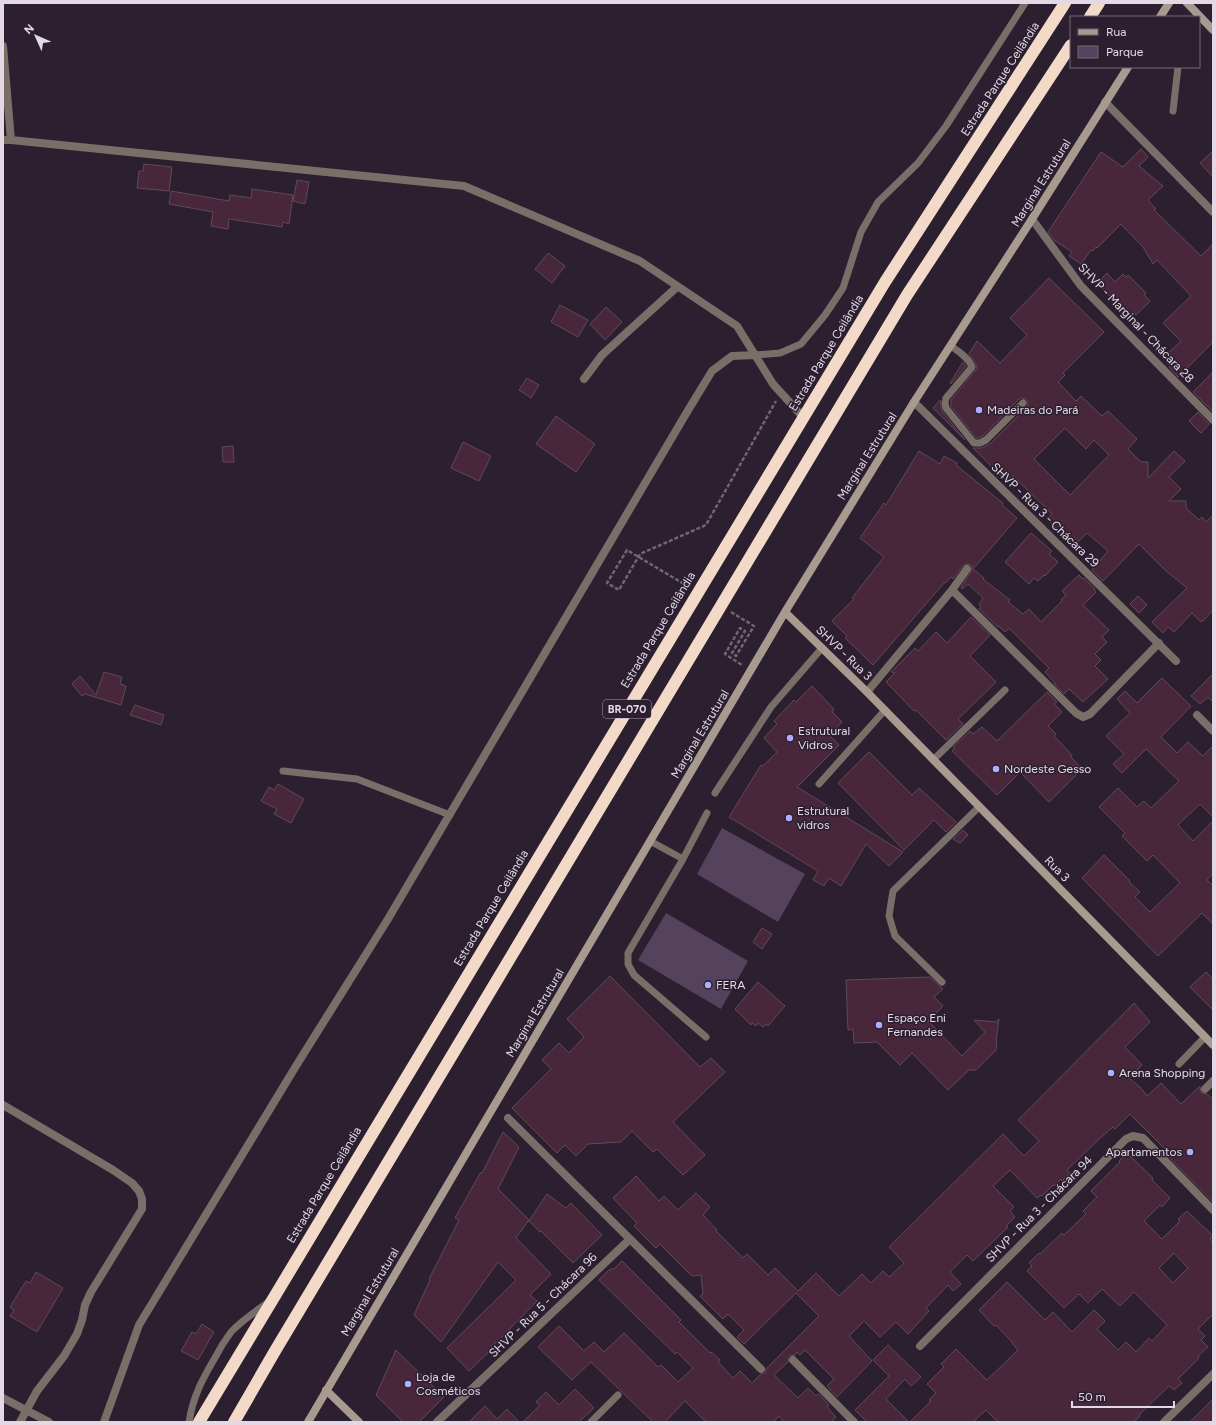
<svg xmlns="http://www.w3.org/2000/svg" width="1216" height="1425" viewBox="0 0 1216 1425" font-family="Figtree,sans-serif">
  <rect width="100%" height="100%" fill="#2b1f30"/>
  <path fill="#55425c" d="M 722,828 L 805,874 L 778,922 L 697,874 Z
    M 666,913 L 748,961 L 721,1009 L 638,960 Z"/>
  <path fill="#472739" stroke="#614a56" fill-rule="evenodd" d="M 1141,149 L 1148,157 L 1139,166 L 1163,186 L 1148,200 L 1156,209 L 1154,210 L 1201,256 L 1213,244 L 1213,342 L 1178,377 L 1169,367 L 1174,362 L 1166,355 L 1181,341 L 1163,323 L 1191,296 L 1157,260 L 1153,264 L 1143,247 L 1121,224 L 1097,248 L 1096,247 L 1093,251 L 1091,250 L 1081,264 L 1069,256 L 1072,252 L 1054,240 L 1048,232 L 1101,152 L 1123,167 Z
    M 1213,151 L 1213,177 L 1200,163 Z
    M 144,164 L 172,167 L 169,191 L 137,188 L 139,171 L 143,171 Z
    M 297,180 L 309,182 L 305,204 L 293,201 Z
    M 252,189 L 293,195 L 289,224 L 283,222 L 282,227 L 229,219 L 228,229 L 211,226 L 213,212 L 169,204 L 171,191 L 229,201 L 230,195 L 251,198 Z
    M 548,253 L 565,266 L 552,283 L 535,269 Z
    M 1107,273 L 1115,282 L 1123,274 L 1126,277 L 1128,275 L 1146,293 L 1144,295 L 1150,301 L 1136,315 L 1134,312 L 1129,316 L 1097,283 Z
    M 1049,278 L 1104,332 L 1063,373 L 1065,375 L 1058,382 L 1076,401 L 1081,396 L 1102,416 L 1108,411 L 1137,439 L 1128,449 L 1141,462 L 1148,462 L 1148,478 L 1174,451 L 1185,461 L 1169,477 L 1181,489 L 1169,501 L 1186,501 L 1186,508 L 1199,520 L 1202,517 L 1206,522 L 1213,515 L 1213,610 L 1203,621 L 1202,620 L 1201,622 L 1192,613 L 1174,632 L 1168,627 L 1163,633 L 1152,622 L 1187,588 L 1165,570 L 1139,544 L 1103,581 L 1092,570 L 1108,551 L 1087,533 L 1073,547 L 1063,537 L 1064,536 L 1047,519 L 1052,514 L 1013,476 L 1007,482 L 973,448 L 982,448 L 990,444 L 1027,407 L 1028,402 L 1026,399 L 1022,398 L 1019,399 L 983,436 L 979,438 L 976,438 L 951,406 L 951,400 L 977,368 L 975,362 L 969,354 L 977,341 L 1000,363 L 1027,335 L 1010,318 ZM 1065,428 L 1086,449 L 1094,440 L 1109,455 L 1070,495 L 1034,459 Z
    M 560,305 L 588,320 L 578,337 L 551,322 Z
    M 606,307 L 622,322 L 605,340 L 590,324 Z
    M 963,362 L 966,366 L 951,384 L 950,383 Z
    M 1213,372 L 1213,412 L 1193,392 Z
    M 527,378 L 539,385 L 531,398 L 519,390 Z
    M 940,400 L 942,411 L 965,440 L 933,408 Z
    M 1198,412 L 1209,424 L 1201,433 L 1189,421 Z
    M 556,416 L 595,444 L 576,472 L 536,444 Z
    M 463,442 L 491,456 L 479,481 L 451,468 Z
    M 233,446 L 234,462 L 223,462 L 222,447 Z
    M 919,451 L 940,464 L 944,456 L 957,463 L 956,465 L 994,496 L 1003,503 L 1002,505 L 1017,518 L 973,569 L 984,578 L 983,579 L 1010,600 L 1008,602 L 1023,614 L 1029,609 L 1041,622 L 1062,601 L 1061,600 L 1066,595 L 1062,591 L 1079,575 L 1083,579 L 1084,578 L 1095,589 L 1094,590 L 1096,592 L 1083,605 L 1109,630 L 1102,637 L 1107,642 L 1095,654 L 1101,660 L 1095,666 L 1108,679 L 1083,702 L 1069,689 L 1064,694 L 1054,684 L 1055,683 L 1045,672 L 1049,668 L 1009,628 L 1005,632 L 999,626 L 998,627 L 979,609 L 981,606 L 979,604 L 983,598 L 968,584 L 962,589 L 961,587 L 972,570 L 972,566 L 968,564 L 963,566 L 953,579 L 951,577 L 945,583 L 944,583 L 873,665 L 845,638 L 847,636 L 832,621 L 854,599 L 852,598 L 884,557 L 860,538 L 884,503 L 886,505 Z
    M 1031,533 L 1052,551 L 1049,554 L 1058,562 L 1045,576 L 1044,575 L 1038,581 L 1034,578 L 1029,584 L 1005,562 Z
    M 1138,596 L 1147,605 L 1139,613 L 1130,604 Z
    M 971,617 L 990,635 L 970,656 L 996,682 L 958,719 L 963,724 L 946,740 L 916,710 L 914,711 L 886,682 L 895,673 L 891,672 L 915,648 L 918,651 L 936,632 L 947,643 Z
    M 104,672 L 122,677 L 120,684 L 126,686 L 121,705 L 85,694 L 82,696 L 72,684 L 80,676 L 96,695 Z
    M 1213,674 L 1213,702 L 1208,697 L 1200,704 L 1191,696 Z
    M 1162,678 L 1191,706 L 1161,737 L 1177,753 L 1188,742 L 1203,756 L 1213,746 L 1213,817 L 1200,804 L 1178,825 L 1193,841 L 1213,821 L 1213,873 L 1207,880 L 1213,886 L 1213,924 L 1202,913 L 1158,956 L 1082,878 L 1104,855 L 1130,881 L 1129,882 L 1140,892 L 1135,897 L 1150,912 L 1180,883 L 1153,855 L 1147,861 L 1122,836 L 1125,833 L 1099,807 L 1118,788 L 1137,807 L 1144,801 L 1151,808 L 1179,781 L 1146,749 L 1122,773 L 1113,764 L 1124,754 L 1106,736 L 1130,713 L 1117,699 L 1125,691 L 1137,703 Z
    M 812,686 L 834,709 L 832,712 L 842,722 L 829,735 L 839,745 L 797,787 L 903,852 L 889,866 L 866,844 L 841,886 L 829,878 L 824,886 L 813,880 L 818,871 L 729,817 L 761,765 L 763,766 L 777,752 L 764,738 L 777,724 L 774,721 L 794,700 L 796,702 Z
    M 1047,692 L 1057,702 L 1054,704 L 1062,712 L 1048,726 L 1056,734 L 1054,736 L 1072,755 L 1071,757 L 1082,769 L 1049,802 L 1020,772 L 997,795 L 952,751 L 955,749 L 953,747 L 970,731 L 973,734 L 982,727 L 997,741 Z
    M 135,705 L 164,715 L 161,725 L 130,715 Z
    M 869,752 L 912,795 L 919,788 L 956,822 L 946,832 L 934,820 L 904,850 L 838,783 Z
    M 278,784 L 304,799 L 291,823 L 274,814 L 277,809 L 261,801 L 269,787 L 274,790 Z
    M 963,830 L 968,835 L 960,843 L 953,839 Z
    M 762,928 L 772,934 L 762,949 L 753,942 Z
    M 1206,972 L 1213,979 L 1213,1010 L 1190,987 Z
    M 610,976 L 700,1067 L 711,1058 L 725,1072 L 673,1122 L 705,1155 L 683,1175 L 657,1149 L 653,1152 L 632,1131 L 621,1142 L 588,1144 L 576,1156 L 565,1145 L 557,1153 L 512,1108 L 551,1069 L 542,1060 L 559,1043 L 569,1053 L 584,1037 L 567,1019 Z
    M 930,977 L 943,989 L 934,997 L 943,1006 L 928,1021 L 962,1056 L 985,1032 L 974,1020 L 996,1022 L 999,1019 L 996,1041 L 997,1041 L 996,1050 L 976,1070 L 969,1070 L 948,1090 L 912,1053 L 900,1065 L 877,1042 L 854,1043 L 853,1029 L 848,1030 L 846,980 Z
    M 758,982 L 785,1006 L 768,1026 L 766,1024 L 763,1027 L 758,1023 L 756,1026 L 752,1023 L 751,1025 L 735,1009 Z
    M 1134,1003 L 1150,1022 L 1125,1047 L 1142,1065 L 1129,1078 L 1140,1087 L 1147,1096 L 1161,1083 L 1181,1104 L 1200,1086 L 1201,1093 L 1207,1094 L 1213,1099 L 1213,1202 L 1165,1153 L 1167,1151 L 1130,1114 L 1115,1129 L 1113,1127 L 1097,1141 L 1067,1170 L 1070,1173 L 1062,1181 L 1061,1179 L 1054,1186 L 1053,1185 L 1042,1196 L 1041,1195 L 1037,1198 L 1010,1170 L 993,1186 L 1014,1207 L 1010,1211 L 1015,1217 L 1006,1226 L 1008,1227 L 973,1261 L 967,1255 L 950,1272 L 961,1284 L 953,1291 L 948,1285 L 926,1308 L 929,1311 L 908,1334 L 896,1322 L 880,1337 L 864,1321 L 849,1336 L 872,1361 L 837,1397 L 827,1386 L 834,1379 L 805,1350 L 800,1355 L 797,1352 L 795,1355 L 789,1356 L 788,1362 L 774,1375 L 798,1398 L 808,1388 L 816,1396 L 819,1394 L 829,1405 L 827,1407 L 836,1417 L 831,1422 L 784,1422 L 779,1416 L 773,1422 L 706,1422 L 685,1401 L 665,1422 L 653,1422 L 591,1362 L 572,1380 L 538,1347 L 559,1326 L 584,1351 L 594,1342 L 604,1352 L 624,1333 L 658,1367 L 661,1365 L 678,1382 L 693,1368 L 677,1352 L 675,1354 L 599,1280 L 610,1269 L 614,1269 L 622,1261 L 681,1320 L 679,1322 L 710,1353 L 711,1352 L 720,1360 L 718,1362 L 733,1378 L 740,1371 L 752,1383 L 761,1374 L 765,1373 L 766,1369 L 819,1316 L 796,1293 L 744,1344 L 737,1337 L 744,1330 L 728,1314 L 723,1319 L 700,1296 L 703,1294 L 701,1275 L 692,1276 L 660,1244 L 656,1248 L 634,1226 L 637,1223 L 613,1198 L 636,1176 L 659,1201 L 664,1196 L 678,1210 L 696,1193 L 710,1207 L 703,1215 L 717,1230 L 716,1231 L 743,1258 L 747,1254 L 768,1275 L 775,1268 L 798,1291 L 816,1273 L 839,1296 L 862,1274 L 871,1283 L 883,1271 L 889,1277 L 904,1263 L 889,1247 L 1003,1134 L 1024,1156 L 1039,1141 L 1018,1120 Z
    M 503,1132 L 519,1147 L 498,1189 L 529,1220 L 516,1238 L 551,1274 L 530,1295 L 537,1301 L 494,1345 L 495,1346 L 469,1371 L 447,1348 L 516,1280 L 498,1262 L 441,1342 L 414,1315 L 430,1280 L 429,1279 L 459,1220 L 455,1218 L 481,1172 L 482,1173 Z
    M 1127,1153 L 1153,1178 L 1152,1180 L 1170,1198 L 1162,1207 L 1160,1205 L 1144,1221 L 1162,1239 L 1180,1221 L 1178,1219 L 1187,1211 L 1213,1236 L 1210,1239 L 1213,1242 L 1213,1314 L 1198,1329 L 1205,1336 L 1201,1340 L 1208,1347 L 1198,1356 L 1199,1358 L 1178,1379 L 1182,1383 L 1174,1390 L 1169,1386 L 1139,1415 L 1140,1416 L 1134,1422 L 998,1422 L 986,1410 L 973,1422 L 910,1422 L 931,1401 L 929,1400 L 936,1393 L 927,1384 L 944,1367 L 941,1364 L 956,1349 L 987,1380 L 1018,1350 L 1012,1343 L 1013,1343 L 996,1325 L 994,1326 L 979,1310 L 1007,1282 L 1045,1320 L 1053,1312 L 1072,1332 L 1094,1310 L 1105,1321 L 1097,1329 L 1118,1350 L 1126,1342 L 1136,1352 L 1149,1338 L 1152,1341 L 1167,1325 L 1134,1292 L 1120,1306 L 1102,1289 L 1088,1303 L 1079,1294 L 1064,1308 L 1027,1271 L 1032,1266 L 1029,1263 L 1039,1253 L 1040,1254 L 1062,1233 L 1064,1235 L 1086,1214 L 1083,1211 L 1097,1197 L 1091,1191 L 1120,1162 L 1119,1161 ZM 1174,1253 L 1188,1268 L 1173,1283 L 1159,1268 Z
    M 547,1194 L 566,1208 L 571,1203 L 602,1235 L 573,1263 L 541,1231 L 540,1232 L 529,1221 Z
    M 36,1272 L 63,1288 L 37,1332 L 10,1316 L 14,1310 L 10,1307 L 26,1281 L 30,1283 Z
    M 202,1324 L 214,1332 L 198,1360 L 181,1351 L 192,1332 L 196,1334 Z
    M 888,1345 L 921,1377 L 911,1386 L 905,1379 L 886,1399 L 909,1422 L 867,1422 L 855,1410 L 889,1376 L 873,1360 Z
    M 396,1350 L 444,1397 L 419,1422 L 403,1422 L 376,1395 Z
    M 575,1389 L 594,1408 L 579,1422 L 523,1422 L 540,1405 L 536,1402 L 546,1392 L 559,1405 Z
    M 1213,1399 L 1213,1422 L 1190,1422 Z
    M 485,1406 L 497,1419 L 507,1409 L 519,1422 L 469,1422 Z"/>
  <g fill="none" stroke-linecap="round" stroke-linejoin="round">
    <path stroke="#706574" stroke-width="2.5" stroke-dasharray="4 2" stroke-linecap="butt" d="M 689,587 L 627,550 L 607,583 L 619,590 L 640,554 L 706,525 L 776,401
      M 731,612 L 754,626 L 736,656 L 732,653 L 745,631 L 740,628 L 725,654 L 742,665"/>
    <path stroke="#796f68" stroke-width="7" d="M 1173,111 L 1178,67
      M 951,346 C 958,351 969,358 972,367 L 946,398 L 945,403 L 946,408 L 974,443 L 980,443 L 986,440 L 1023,403
      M 755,355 L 780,353 L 801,344 L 825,315 L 843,288 L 861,232 L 878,202 L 918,163 L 946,126 L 1025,3
      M 933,760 L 1005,690
      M 283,771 L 357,779 L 450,815
      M 819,784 L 885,710
      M 715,793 L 771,707 L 822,648
      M 650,841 L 683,859 L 628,953 L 628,964 L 634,975 L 706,1037
      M 683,859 L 707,813
      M 942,982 L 895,936 L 889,916 L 893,891 L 979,807
      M 1179,1064 L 1205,1037
      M 189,1422 C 193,1396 203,1378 216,1356 C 220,1348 225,1340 231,1332 C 241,1321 255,1312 267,1303
      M 591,1422 L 618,1395"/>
    <path stroke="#796f68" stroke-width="8" d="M 3,46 L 11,140
      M 1105,102 L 1213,212
      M 3,140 L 11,140 L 464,186 L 640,261 L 737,326 L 773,384 L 803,417
      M 1032,219 L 1081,286 L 1213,420
      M 584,379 L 602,355 L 677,287
      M 914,402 L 1176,661
      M 952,590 L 1076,713 L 1083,717 L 1090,714 L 1159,643
      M 867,692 L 952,590 L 967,569
      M 1197,715 L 1213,731
      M 1205,1089 L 1213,1081
      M 3,1105 L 113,1170 L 132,1183 L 139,1191 L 142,1199 L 142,1209 L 91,1292 L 85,1305 L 82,1320 L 77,1334 L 64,1356 L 37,1391 L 20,1422
      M 508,1118 L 761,1369
      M 920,1346 L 1126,1139 L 1133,1136 L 1143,1138 L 1213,1210
      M 793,1360 L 854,1422
      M 3,1398 L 49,1422
      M 104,1422 L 139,1325 L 296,1066 L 388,919 L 687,412 L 712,371 L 732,356 L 755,355
      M 437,1422 L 630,1239
      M 1164,1422 L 1213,1374"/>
    <path stroke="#a99a8f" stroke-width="8" d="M 1187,3 L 1213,30
      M 1160,17 L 1169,3
      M 785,612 L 867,692 L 1213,1045
      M 326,1390 L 359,1422
      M 308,1422 L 785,612 L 914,402 L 1032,219 L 1128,67"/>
    <path stroke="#f2d9c8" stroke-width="12" d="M 1090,17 L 1099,3
      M 199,1422 L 885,282 L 1065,3
      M 234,1422 L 275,1351 L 907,295 L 1071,45"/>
  </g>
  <g fill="#afaefa" stroke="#2b1f30" stroke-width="1.5">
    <circle cx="979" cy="410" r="4"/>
    <circle cx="790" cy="738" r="4"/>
    <circle cx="996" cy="769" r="4"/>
    <circle cx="789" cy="818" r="4"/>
    <circle cx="708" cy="985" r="4"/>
    <circle cx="879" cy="1025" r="4"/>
    <circle cx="1111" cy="1073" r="4"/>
    <circle cx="1190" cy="1152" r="4"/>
    <circle cx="408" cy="1384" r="4"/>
  </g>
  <g text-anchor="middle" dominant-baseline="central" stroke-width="3" stroke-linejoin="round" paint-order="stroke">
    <rect fill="#2b1f30" stroke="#aba1af" stroke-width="1" x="603" y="700" width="48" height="18" rx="3"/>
    <g font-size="11" font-weight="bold" fill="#e2d9e5">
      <text x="627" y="709">BR-070</text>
    </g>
    <g font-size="12" fill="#e2d9e5" stroke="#2b1f30">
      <text transform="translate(1000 79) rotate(-57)">Estrada Parque Ceilândia</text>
      <text transform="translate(1041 183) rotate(-58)">Marginal Estrutural</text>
      <text transform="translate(1136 323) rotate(46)">SHVP - Marginal - Chácara 28</text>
      <text transform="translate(826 353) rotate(-59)">Estrada Parque Ceilândia</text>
      <text transform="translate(867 456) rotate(-58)">Marginal Estrutural</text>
      <text transform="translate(1045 515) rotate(44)">SHVP - Rua 3 - Chácara 29</text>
      <text transform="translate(658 630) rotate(-59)">Estrada Parque Ceilândia</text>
      <text transform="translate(844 653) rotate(44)">SHVP - Rua 3</text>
      <text transform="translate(700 734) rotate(-59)">Marginal Estrutural</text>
      <text transform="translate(1057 869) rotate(46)">Rua 3</text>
      <text transform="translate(491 908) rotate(-59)">Estrada Parque Ceilândia</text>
      <text transform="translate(535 1013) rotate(-59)">Marginal Estrutural</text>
      <text transform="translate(324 1185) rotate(-59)">Estrada Parque Ceilândia</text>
      <text transform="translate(1039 1209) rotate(-45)">SHVP - Rua 3 - Chácara 94</text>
      <text transform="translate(370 1292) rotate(-59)">Marginal Estrutural</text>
      <text transform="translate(543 1305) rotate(-44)">SHVP - Rua 5 - Chácara 96</text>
    </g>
    <g font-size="12" fill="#e2d9e5" stroke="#2b1f30" text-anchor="start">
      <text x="987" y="410">Madeiras do Pará</text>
      <text x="798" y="731">Estrutural<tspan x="798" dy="14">Vidros</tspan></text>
      <text x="1004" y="769">Nordeste Gesso</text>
      <text x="797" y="811">Estrutural<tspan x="797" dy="14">vidros</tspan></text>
      <text x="716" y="985">FERA</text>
      <text x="887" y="1018">Espaço Eni<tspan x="887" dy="14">Fernandes</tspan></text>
      <text x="1119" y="1073">Arena Shopping</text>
      <text x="1182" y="1152" text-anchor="end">Apartamentos</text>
      <text x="416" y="1377">Loja de<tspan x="416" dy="14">Cosméticos</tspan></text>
    </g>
  </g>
  <rect width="1216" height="1425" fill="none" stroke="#e2d9e5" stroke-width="8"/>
  <rect x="1070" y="16" width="130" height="52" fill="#2b1f30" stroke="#746978"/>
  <rect x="1078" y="29" width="20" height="6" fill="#a99a8f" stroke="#746978"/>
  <text x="1106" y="36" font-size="12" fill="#e2d9e5">Rua</text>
  <rect x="1078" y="46" width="20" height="12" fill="#55425c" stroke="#746978"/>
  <text x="1106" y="56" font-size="12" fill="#e2d9e5">Parque</text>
  <g transform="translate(36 36) rotate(315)" stroke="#2b1f30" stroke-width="3" paint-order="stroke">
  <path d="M0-3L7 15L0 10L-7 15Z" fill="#e2d9e5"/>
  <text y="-6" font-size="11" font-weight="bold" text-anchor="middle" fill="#e2d9e5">N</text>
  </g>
  <path d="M1072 1401v6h102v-6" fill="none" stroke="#e2d9e5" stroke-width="2"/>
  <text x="1078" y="1401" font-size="12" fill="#e2d9e5" stroke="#2b1f30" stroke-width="3" paint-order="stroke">50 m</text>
</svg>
